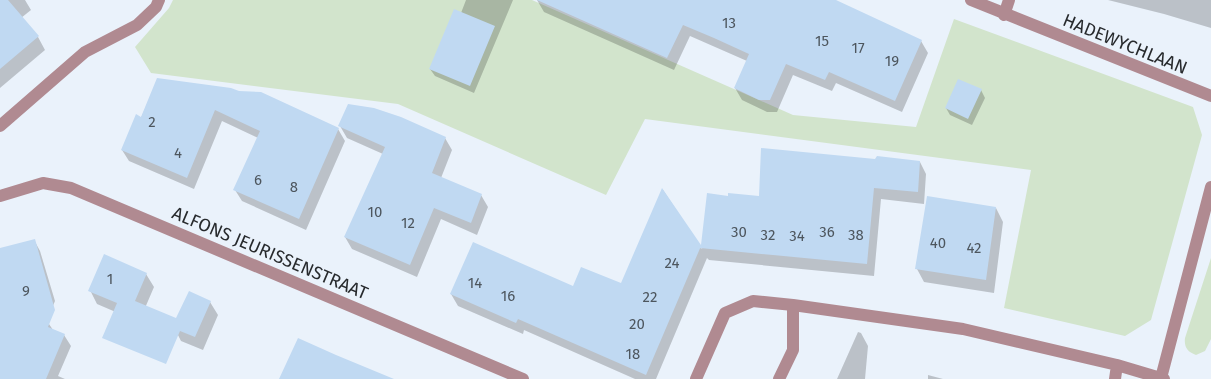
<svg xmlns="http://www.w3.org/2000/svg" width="1211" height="379" viewBox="0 0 1211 379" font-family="'Fira Sans',sans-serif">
  <rect width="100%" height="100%" fill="#eaf2fb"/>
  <path fill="#d2e4cc" d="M 173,0 L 532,0 L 793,115 L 916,127 L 954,19 L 1193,107 L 1202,135 L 1151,320 L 1125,336 L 1004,308 L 1031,170 L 645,119 L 606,195 L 398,104 L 151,73 L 135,47 L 169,8 Z
    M 1211,258 L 1211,339 L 1205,351 L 1196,355 C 1187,352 1184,347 1185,338 Z"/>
  <path fill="#0003" d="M 0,0 L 25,0 L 31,10 L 21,18 L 38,37 L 45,50 L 0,88 Z
    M 466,0 L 513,0 L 474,93 L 435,76 L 430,69 L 461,13 Z
    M 537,0 L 834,0 L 921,41 L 928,53 L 902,112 L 836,83 L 832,91 L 793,75 L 777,112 L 767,112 L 742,100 L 735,88 L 747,61 L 690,36 L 674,70 L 544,12 Z
    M 1108,0 L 1211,0 L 1211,28 L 1164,14 Z
    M 158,79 L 338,129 L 345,141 L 306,230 L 242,201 L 235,190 L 258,138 L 222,121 L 194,189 L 129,161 L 122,150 L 141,118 Z
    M 981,90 L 985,98 L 972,125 L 950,115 L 946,108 Z
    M 340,126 L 445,138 L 452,150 L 441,178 L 481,195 L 488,207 L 477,235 L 441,219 L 417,277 L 352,249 L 345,237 L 383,154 L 347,138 Z
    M 876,160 L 920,162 L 926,174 L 924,204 L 881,199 L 874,276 L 709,260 L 707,258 L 656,379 L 635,379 L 524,330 L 523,334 L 458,306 L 451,294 L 622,285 L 663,190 L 702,249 L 708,195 L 729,197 L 760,198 Z
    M 996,208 L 1003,222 L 994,293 L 924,282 L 917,269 Z
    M 34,240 L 40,251 L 55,301 L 46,322 L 49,324 L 53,330 L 64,335 L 71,346 L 58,376 L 65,379 L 0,379 L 0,250 Z
    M 146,274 L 154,287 L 139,322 L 97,304 L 90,290 Z
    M 210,302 L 218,315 L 203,350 L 181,341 L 174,327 Z
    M 858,332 L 861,333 L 868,346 L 865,379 L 837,379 Z
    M 928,375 L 943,379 L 928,379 Z"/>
  <path fill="#c0d9f2" d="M 0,0 L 8,0 L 39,36 L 0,69 Z
    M 537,0 L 836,0 L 922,40 L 895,101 L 829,72 L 825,80 L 786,64 L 770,100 L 759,100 L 734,88 L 749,54 L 714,38 L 683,25 L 667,58 Z
    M 454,9 L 495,26 L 470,86 L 429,69 Z
    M 157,78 L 231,88 L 239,91 L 261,92 L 339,128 L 299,219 L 233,190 L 260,131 L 215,110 L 187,178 L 121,150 L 136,114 L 141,117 Z
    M 958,79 L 982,89 L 968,119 L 945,108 Z
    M 348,104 L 374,108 L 401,117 L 446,137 L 432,173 L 482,194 L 471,223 L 434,208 L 410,265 L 344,237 L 385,147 L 338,126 Z
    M 761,148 L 875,159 L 877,156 L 920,161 L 918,192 L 874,188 L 867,264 L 700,248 L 701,246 L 646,375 L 518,319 L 516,323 L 450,294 L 473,242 L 573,286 L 581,267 L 621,283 L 662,188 L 701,245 L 707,193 L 728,196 L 728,193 L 759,196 Z
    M 927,196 L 996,207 L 986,280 L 915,269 Z
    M 35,239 L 55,310 L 48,327 L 65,334 L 46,379 L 0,379 L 0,248 Z
    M 104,254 L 147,273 L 135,301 L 176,318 L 189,291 L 211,301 L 195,337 L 180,331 L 166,364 L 102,338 L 117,303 L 88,291 Z
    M 298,338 L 336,355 L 394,379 L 279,379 Z"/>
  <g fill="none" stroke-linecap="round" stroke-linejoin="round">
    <path stroke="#b08a91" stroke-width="12" d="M 971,0 L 1211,96
      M 1004,15 L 1009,0
      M 0,126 L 85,52 L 137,25 L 156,7 L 159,0
      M 0,196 L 43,183 L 71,188 L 523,379
      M 1161,378 L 1211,187
      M 696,379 L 725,313 L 753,301 L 793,305 L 963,329 L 1117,365 L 1164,379
      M 779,379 L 793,350 L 793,305
      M 1115,379 L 1117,365"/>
  </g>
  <g text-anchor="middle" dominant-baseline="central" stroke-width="4" stroke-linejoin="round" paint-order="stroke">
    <g font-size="15" fill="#4d565e">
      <text x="729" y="23">13</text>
      <text x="822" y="41">15</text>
      <text x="858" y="48">17</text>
      <text x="892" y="61">19</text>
      <text x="152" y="122">2</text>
      <text x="178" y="153">4</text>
      <text x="258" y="180">6</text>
      <text x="294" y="187">8</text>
      <text x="375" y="212">10</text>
      <text x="408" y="223">12</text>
      <text x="739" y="232">30</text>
      <text x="827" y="232">36</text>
      <text x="768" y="235">32</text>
      <text x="856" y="235">38</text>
      <text x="797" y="236">34</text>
      <text x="938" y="243">40</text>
      <text x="974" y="248">42</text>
      <text x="672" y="263">24</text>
      <text x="110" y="279">1</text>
      <text x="475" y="283">14</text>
      <text x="26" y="291">9</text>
      <text x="508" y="296">16</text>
      <text x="650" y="297">22</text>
      <text x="637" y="324">20</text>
      <text x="633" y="354">18</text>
    </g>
    <g font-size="18" fill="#272a2d" stroke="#eaf2fb">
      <text transform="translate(1125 44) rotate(22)">HADEWYCHLAAN</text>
      <text transform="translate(270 253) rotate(23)">ALFONS JEURISSENSTRAAT</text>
    </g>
  </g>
</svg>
